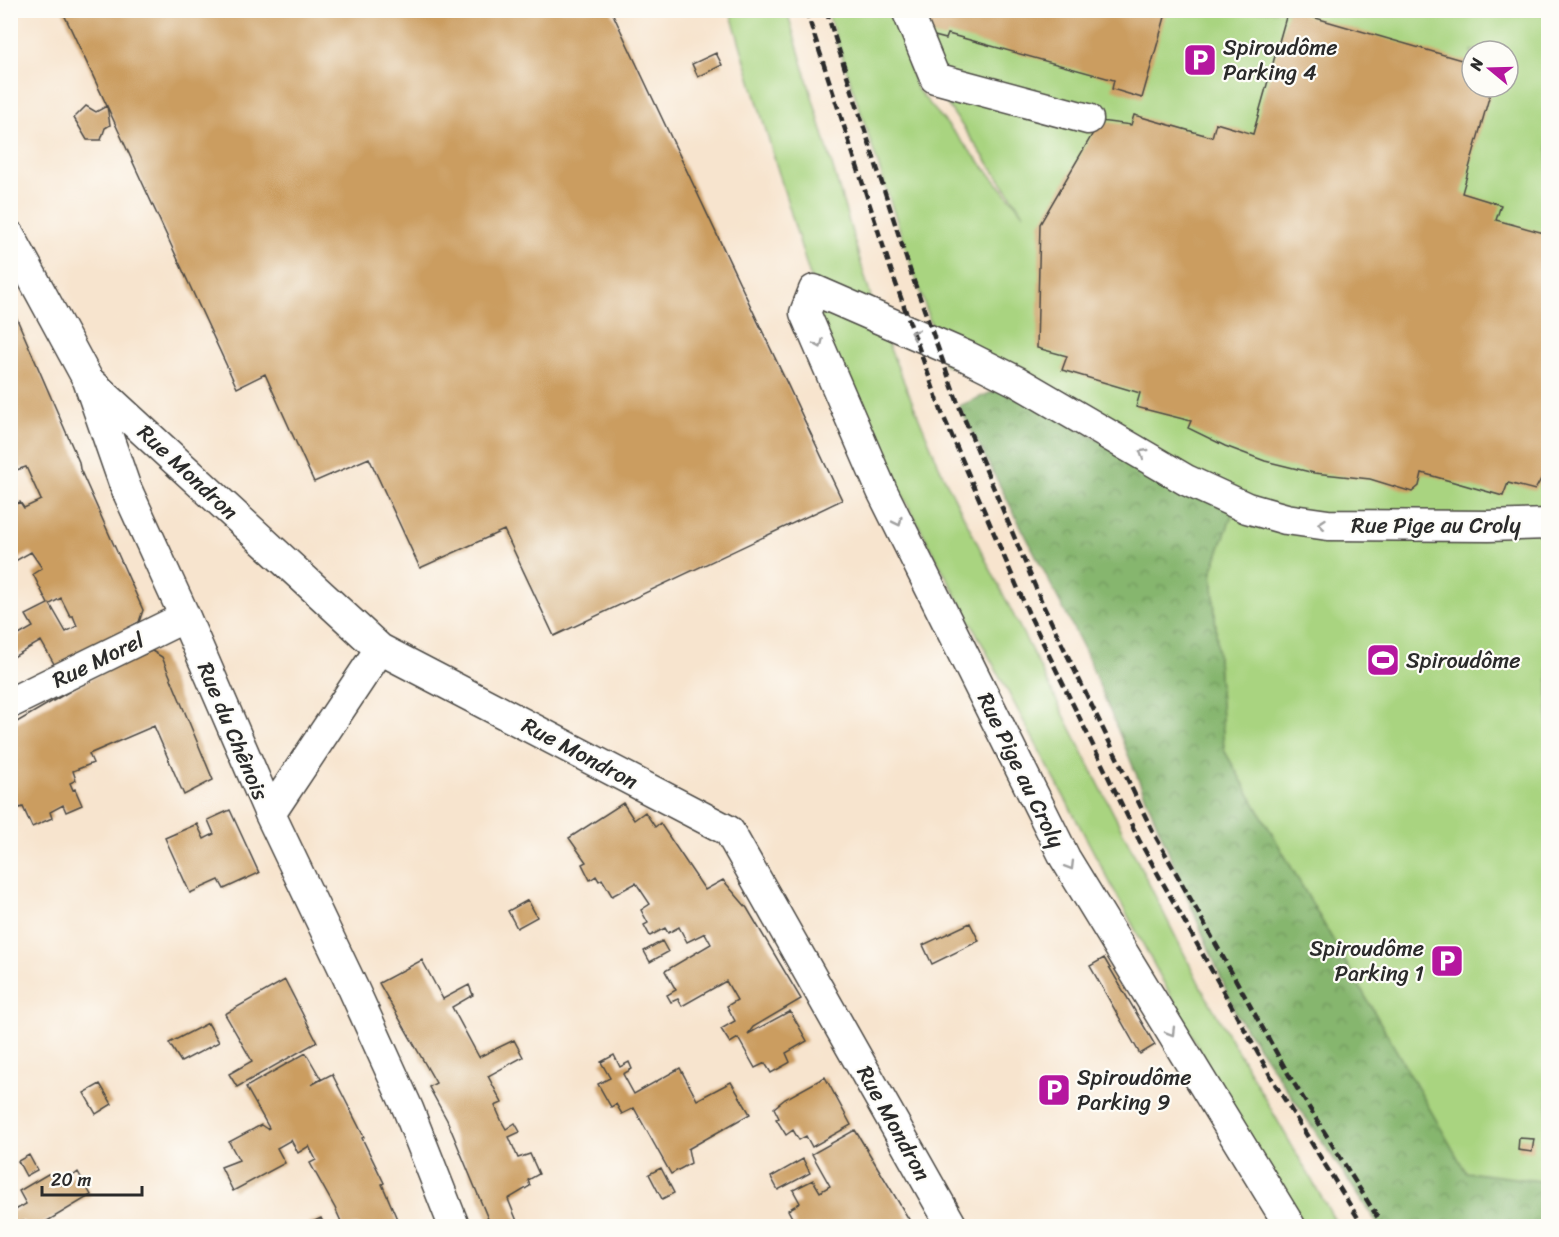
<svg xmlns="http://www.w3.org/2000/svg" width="1559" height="1237" viewBox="0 0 1559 1237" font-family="Sriracha,sans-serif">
  <defs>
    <pattern id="forest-crowns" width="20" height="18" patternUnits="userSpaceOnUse" patternTransform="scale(1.5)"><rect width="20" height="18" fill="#86b66e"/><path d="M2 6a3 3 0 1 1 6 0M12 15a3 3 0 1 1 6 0" fill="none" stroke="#6e945b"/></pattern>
  </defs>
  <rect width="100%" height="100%" fill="#fdfcf7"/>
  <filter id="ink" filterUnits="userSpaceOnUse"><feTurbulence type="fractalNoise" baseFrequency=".0167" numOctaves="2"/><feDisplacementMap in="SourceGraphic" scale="12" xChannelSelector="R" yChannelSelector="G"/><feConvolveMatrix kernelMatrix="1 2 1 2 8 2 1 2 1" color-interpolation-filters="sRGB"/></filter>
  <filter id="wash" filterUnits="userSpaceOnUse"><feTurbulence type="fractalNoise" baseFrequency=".008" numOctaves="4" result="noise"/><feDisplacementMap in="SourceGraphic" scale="24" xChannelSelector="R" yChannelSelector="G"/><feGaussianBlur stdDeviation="1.35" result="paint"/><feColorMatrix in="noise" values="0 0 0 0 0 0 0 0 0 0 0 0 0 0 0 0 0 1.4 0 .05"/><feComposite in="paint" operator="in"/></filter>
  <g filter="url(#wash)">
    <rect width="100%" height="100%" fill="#f7e4ce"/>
    <path fill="#a9d480" stroke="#6a8056" stroke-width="1.5" fill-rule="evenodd" d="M 730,11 L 787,11 L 877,318 L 943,475 L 1202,989 L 1338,1226 L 1294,1226 L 805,313 L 814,290 Z
      M 827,11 L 894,11 L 916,88 L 1024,214 L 930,80 L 908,11 L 1548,11 L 1548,1182 L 1466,1173 L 1224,750 L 1212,570 L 1233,512 L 1027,372 L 945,366 ZM 1472,51 L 1508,51 L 1508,87 L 1472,87 Z"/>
    <path fill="url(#forest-crowns)" stroke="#58704c" stroke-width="1.5" d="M 999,389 L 1074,426 L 1233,512 L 1212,570 L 1224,750 L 1466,1172 L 1548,1182 L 1548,1226 L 1379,1226 L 1236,1014 L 1085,651 L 959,406 Z"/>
    <g id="blocks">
      <path fill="#cb9d60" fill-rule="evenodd" d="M 62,10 L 611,10 L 842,500 L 554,636 L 504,530 L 420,568 L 369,458 L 314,482 L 265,374 L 237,388 L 107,106 L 110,125 L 105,128 L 101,140 L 87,140 L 74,118 L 86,106 L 96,112 L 107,106 Z
        M 929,10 L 1167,10 L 1142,98 L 1112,89 L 1114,80 L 948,34 L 946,39 L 923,33 Z
        M 1288,10 L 1472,63 L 1472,87 L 1492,87 L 1462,193 L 1501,205 L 1496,220 L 1548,234 L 1548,466 L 1535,490 L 1508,483 L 1503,496 L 1422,473 L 1419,486 L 1412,492 L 1370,479 L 1314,473 L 1265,461 L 1225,446 L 1188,428 L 1191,421 L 1136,407 L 1140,393 L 1062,370 L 1067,356 L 1037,348 L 1040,224 L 1100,121 L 1131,125 L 1134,115 L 1212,137 L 1216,123 L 1253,134 Z
        M 716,53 L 722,65 L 698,77 L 692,64 Z
        M 10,303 L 79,462 L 80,469 L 143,610 L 139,622 L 57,669 L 41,641 L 10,659 L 10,640 L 33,627 L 26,615 L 48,604 L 33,574 L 42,568 L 31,552 L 10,564 L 10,538 L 12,536 L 10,533 L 10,507 L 20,502 L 24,508 L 41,500 L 26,467 L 10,472 ZM 61,598 L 70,616 L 73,616 L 77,626 L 66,632 L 50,604 Z
        M 152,651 L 162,657 L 213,780 L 184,795 L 154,726 L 89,754 L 93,763 L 73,771 L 76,780 L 70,783 L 73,790 L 75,789 L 82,805 L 66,812 L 63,805 L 50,812 L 52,818 L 32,827 L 23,807 L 20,808 L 10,793 L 10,726 L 108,669 Z
        M 623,803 L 634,820 L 645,812 L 655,827 L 660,823 L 705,890 L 723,880 L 747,908 L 801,999 L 753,1027 L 748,1034 L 790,1011 L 807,1041 L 786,1053 L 790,1062 L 789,1063 L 771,1073 L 765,1063 L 755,1068 L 738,1038 L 730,1043 L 721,1029 L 735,1021 L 727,1006 L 737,1000 L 726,981 L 682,1006 L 678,999 L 671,1002 L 667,995 L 676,990 L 665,971 L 711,944 L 705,933 L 687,942 L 679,927 L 668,933 L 665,928 L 650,936 L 644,925 L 648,923 L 641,910 L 650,904 L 636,883 L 612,896 L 602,879 L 599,881 L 596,876 L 590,880 L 582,864 L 586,862 L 569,838 Z
        M 230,810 L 259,873 L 224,889 L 219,880 L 190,893 L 165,838 L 197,824 L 204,839 L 214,834 L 208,820 Z
        M 528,900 L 537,917 L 517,928 L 508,911 Z
        M 970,923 L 979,941 L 932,964 L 923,945 Z
        M 662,941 L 668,952 L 650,962 L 644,951 Z
        M 1104,958 L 1155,1045 L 1140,1054 L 1090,966 Z
        M 422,960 L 443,999 L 469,985 L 473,995 L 452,1007 L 479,1057 L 514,1040 L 523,1057 L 488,1076 L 502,1103 L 495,1106 L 502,1122 L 506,1129 L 515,1123 L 520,1132 L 509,1137 L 518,1158 L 530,1154 L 539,1174 L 528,1180 L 530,1186 L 508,1199 L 519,1226 L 491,1226 L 447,1120 L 429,1087 L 436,1083 L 379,983 Z
        M 285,980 L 317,1042 L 237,1087 L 229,1074 L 252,1061 L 225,1014 Z
        M 208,1023 L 219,1042 L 181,1062 L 169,1043 Z
        M 306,1053 L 321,1079 L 311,1085 L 332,1074 L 364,1137 L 362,1138 L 384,1183 L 382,1184 L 400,1226 L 343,1226 L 335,1208 L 310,1163 L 316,1160 L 309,1146 L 298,1153 L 291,1140 L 277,1148 L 285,1163 L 233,1191 L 221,1167 L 239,1160 L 229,1142 L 261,1125 L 267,1129 L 269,1128 L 246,1087 Z
        M 614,1055 L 620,1067 L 629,1062 L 632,1069 L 623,1074 L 634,1094 L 680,1068 L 697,1100 L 731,1082 L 750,1114 L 688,1149 L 691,1163 L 671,1174 L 634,1108 L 622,1114 L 616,1104 L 611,1107 L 598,1084 L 610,1078 L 601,1062 Z
        M 825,1077 L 851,1125 L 812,1147 L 806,1136 L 799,1140 L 793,1130 L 786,1135 L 776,1119 L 779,1118 L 774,1108 L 785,1099 Z
        M 100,1084 L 112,1104 L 96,1114 L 84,1093 Z
        M 855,1130 L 913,1226 L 792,1226 L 796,1225 L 788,1210 L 800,1203 L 793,1190 L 813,1180 L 820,1192 L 830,1186 L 812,1154 Z
        M 1519,1138 L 1534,1139 L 1532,1152 L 1518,1150 Z
        M 29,1155 L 37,1170 L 26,1176 L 18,1161 Z
        M 803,1159 L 810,1173 L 778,1190 L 771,1177 Z
        M 661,1168 L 674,1193 L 662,1199 L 649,1174 Z
        M 78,1172 L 91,1195 L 39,1226 L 26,1226 L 23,1221 L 10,1226 L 10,1213 L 26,1204 L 19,1191 L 48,1174 L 61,1185 Z
        M 321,1218 L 325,1226 L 304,1226 Z"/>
    </g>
  </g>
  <g filter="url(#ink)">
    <use href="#blocks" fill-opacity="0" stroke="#4a4743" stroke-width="1.5"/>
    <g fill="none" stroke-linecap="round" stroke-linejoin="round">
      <defs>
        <path id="minor" d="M 907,10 L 935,78 L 1088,119
          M 10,236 L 88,380 L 125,486 L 185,617 L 270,814 L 353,988 L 408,1109 L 454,1226
          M 88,380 L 380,649 L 729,831 L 952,1226
          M 10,703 L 185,617
          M 270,814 L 380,649
          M 1290,1226 L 1065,858 L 882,491 L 805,313 L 814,290 L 968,357 L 1018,382 L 1186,480 L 1247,508 L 1286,519 L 1328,525 L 1489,526 L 1548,524"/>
      </defs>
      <use href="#minor" stroke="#4a4743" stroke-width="33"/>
      <use href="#minor" stroke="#fff" stroke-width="30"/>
      <path stroke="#2b2b2b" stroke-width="4.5" stroke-dasharray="9 4.5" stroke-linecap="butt" d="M 806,10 L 891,270 L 942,413 L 1028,612 L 1139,840 L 1275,1084 L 1363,1226
        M 826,10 L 911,273 L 959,406 L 1043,605 L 1152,830 L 1290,1077 L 1383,1226"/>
    </g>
    <defs><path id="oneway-chevron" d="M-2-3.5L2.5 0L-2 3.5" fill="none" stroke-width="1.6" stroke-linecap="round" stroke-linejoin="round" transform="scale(1.5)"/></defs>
    <g stroke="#a0a0a0">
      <use href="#oneway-chevron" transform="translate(914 334) rotate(-157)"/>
      <use href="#oneway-chevron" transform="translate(819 344) rotate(67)"/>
      <use href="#oneway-chevron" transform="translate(1143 453) rotate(-149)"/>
      <use href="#oneway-chevron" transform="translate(898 522) rotate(64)"/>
      <use href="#oneway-chevron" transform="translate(1322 524) rotate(-174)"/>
      <use href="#oneway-chevron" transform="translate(1070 866) rotate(59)"/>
      <use href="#oneway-chevron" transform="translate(1171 1032) rotate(59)"/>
    </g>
  </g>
  <defs>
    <symbol id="parking-square" viewBox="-11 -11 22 22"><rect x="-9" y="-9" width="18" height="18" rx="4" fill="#b5179e" stroke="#fdfcf7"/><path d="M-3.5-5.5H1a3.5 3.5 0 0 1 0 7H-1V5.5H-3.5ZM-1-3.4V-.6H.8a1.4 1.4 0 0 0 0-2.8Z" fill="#fff"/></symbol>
    <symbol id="stadium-square" viewBox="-11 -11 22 22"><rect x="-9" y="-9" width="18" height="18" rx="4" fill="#b5179e" stroke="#fdfcf7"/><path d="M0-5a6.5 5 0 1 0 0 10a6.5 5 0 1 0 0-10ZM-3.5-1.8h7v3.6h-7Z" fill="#fff"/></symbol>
  </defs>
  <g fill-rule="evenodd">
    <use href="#parking-square" x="1181" y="41" width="38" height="38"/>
    <use href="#stadium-square" x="1364" y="641" width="38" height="38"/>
    <use href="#parking-square" x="1428" y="942" width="38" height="38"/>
    <use href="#parking-square" x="1035" y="1071" width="38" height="38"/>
  </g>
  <g text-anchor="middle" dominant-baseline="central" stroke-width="4.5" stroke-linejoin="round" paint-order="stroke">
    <g font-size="22" fill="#2b2b2b" stroke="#fdfcf7" text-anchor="start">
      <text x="1223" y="47">Spiroudôme<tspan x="1223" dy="25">Parking 4</tspan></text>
      <text x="1406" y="660">Spiroudôme</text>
      <text x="1424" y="948" text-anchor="end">Spiroudôme<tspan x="1424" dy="25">Parking 1</tspan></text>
      <text x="1077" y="1077">Spiroudôme<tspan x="1077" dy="25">Parking 9</tspan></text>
    </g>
    <g font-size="22" fill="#2b2b2b" stroke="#fdfcf7">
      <text transform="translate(188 472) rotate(43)">Rue Mondron</text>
      <text x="1436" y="525">Rue Pige au Croly</text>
      <text transform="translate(98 660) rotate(-26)">Rue Morel</text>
      <text transform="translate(233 731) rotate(67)">Rue du Chênois</text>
      <text transform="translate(580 753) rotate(28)">Rue Mondron</text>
      <text transform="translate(1021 770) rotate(64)">Rue Pige au Croly</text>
      <text transform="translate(894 1123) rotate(61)">Rue Mondron</text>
    </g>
  </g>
  <rect width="1559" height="1237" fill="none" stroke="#fdfcf7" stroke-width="36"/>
  <g transform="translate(1490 69) rotate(289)"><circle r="28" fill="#fdfcf7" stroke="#a9a8a5" stroke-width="1.5"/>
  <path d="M0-4.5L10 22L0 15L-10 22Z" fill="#b5179e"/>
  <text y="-9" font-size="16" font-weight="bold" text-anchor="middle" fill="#2b2b2b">N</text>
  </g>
  <path d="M42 1186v9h100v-9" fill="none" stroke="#2b2b2b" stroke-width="3"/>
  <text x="51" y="1186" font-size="18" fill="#2b2b2b" stroke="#fdfcf7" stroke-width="4.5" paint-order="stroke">20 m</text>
</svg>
